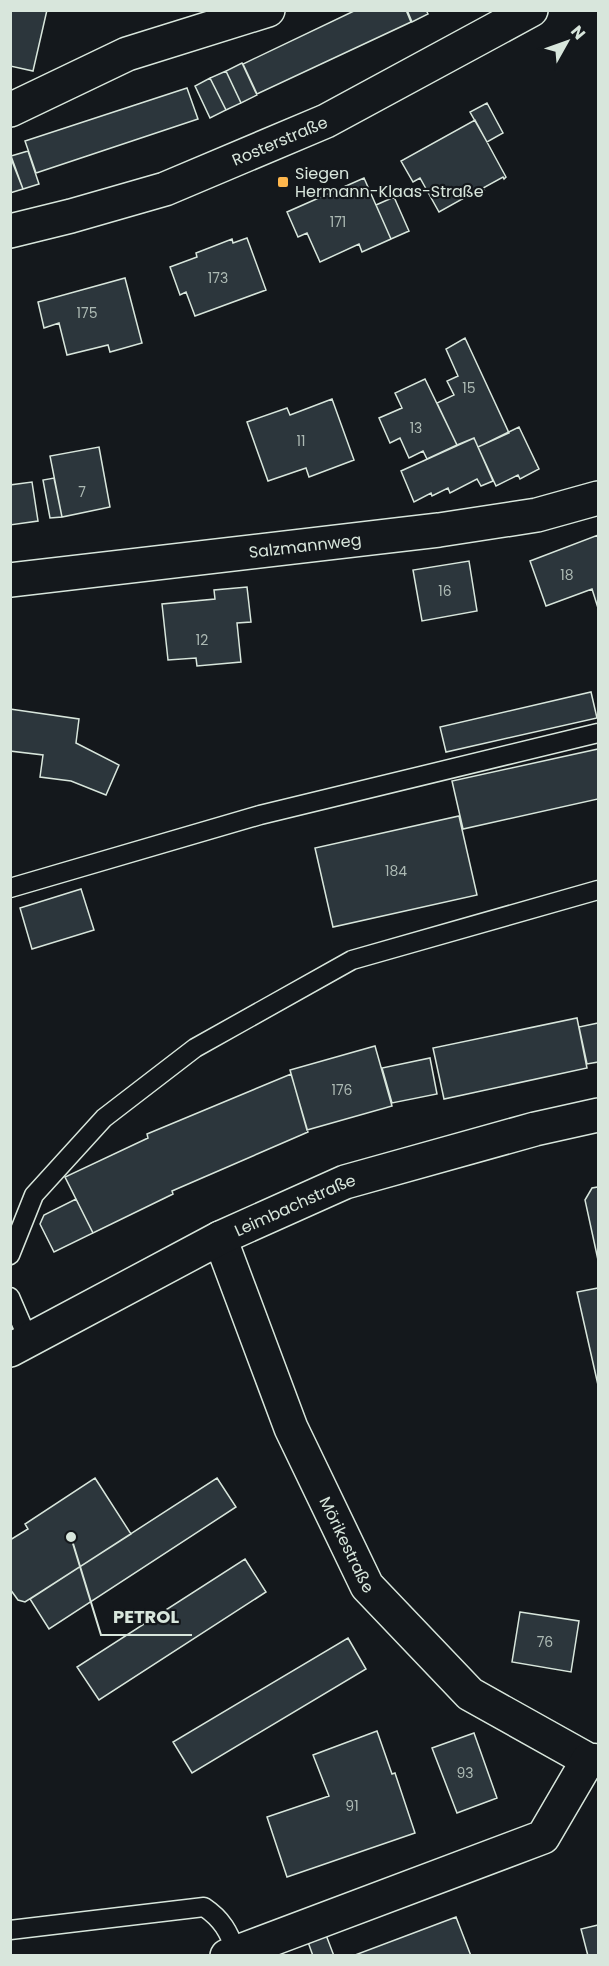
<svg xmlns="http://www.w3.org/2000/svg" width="609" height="1966" viewBox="0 0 609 1966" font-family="Poppins,sans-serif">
  <rect width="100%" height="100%" fill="#14181c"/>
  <path fill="#2c363c" stroke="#d8e6dc" stroke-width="1.5" d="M 10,10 L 47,10 L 33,71 L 10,66 Z
    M 356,10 L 406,10 L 411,22 L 257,94 L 243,64 Z
    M 407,10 L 426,10 L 428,14 L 412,22 Z
    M 242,63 L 257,95 L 241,103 L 226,71 Z
    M 226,71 L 241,103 L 226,110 L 210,78 Z
    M 210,78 L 226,110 L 210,118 L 195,86 Z
    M 187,88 L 198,119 L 36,173 L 25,141 Z
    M 487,103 L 503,133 L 487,142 L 470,112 Z
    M 475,120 L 506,177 L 504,179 L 503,177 L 483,188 L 484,190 L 480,189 L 439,212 L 420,178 L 413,182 L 401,161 Z
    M 28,151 L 39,184 L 23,189 L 11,156 Z
    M 10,156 L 23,189 L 10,193 Z
    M 364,178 L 391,239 L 362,252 L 359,244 L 320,262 L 307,233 L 298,237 L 287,212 Z
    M 394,197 L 409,231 L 391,239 L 376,205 Z
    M 247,238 L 266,290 L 195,316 L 186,292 L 180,295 L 170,267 L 197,257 L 196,253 L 232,239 L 233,243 Z
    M 125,278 L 142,343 L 110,352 L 108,345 L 67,355 L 59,323 L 44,328 L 38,302 Z
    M 465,338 L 509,433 L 478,447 L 474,438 L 457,445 L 437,403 L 454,395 L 447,381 L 458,376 L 446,349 Z
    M 425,379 L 457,445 L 427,459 L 423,451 L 409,458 L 400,438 L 390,443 L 379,418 L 402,408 L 395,393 Z
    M 332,399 L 354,460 L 309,477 L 306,468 L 268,481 L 247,422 L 287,408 L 290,415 Z
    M 519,427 L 539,469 L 520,479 L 518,475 L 496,486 L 478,447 Z
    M 474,438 L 493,481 L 481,486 L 477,479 L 450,493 L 448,488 L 432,496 L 431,493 L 414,502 L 401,471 Z
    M 99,447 L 110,507 L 62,517 L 50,456 Z
    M 54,478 L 62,517 L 50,518 L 43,480 Z
    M 32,482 L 38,521 L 10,525 L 10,485 Z
    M 598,535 L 598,608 L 592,589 L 546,606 L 530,561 Z
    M 469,561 L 477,611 L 422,621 L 413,570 Z
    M 247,587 L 251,622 L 237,623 L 241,662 L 197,666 L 196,658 L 168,660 L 162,604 L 215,599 L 214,590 Z
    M 591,692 L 597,718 L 446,752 L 440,727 Z
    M 10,709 L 79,719 L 76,743 L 119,765 L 106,795 L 71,781 L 40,777 L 43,755 L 10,751 Z
    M 598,749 L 598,799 L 463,829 L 452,781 Z
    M 459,816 L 477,895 L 333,927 L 315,848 Z
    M 81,889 L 94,930 L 32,949 L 20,908 Z
    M 577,1018 L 587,1068 L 444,1099 L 433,1048 Z
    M 598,1023 L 598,1062 L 587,1064 L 579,1027 Z
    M 375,1046 L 392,1106 L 307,1130 L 290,1070 Z
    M 430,1058 L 437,1094 L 392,1103 L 382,1068 Z
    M 291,1074 L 308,1132 L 172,1191 L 173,1194 L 93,1233 L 65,1177 L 148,1138 L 147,1134 Z
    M 598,1187 L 598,1260 L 585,1200 L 592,1188 Z
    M 76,1199 L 93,1233 L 54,1252 L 40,1224 L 44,1215 Z
    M 598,1288 L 598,1385 L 577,1292 Z
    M 95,1478 L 131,1534 L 25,1602 L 18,1600 L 10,1589 L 10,1540 L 28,1529 L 25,1524 Z
    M 217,1478 L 236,1507 L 49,1629 L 30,1599 Z
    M 245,1559 L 266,1592 L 99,1700 L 77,1667 Z
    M 520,1612 L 579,1621 L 571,1672 L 512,1662 Z
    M 348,1638 L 366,1669 L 192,1773 L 173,1742 Z
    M 377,1731 L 392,1774 L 395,1773 L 415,1833 L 287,1877 L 267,1817 L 329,1796 L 313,1755 Z
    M 474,1733 L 497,1798 L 457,1813 L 432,1748 Z
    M 456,1917 L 471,1956 L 355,1956 L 355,1955 Z
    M 598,1925 L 598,1956 L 588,1956 L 581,1929 Z
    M 326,1935 L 334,1956 L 313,1956 L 308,1942 Z"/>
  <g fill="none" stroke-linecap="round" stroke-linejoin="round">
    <defs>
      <path id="lane" d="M 10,888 L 260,815 L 598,733
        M 10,1255 L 34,1195 L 104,1118 L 195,1048 L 352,960 L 598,890
        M 10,1297 L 28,1339
        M 10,1930 L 204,1907 C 222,1919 229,1932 236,1952"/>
      <g id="street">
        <path d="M 10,110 L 127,54 L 268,10"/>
        <path id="s1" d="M 10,580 L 439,530 L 537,515 L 598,498"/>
        <path id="s2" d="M 220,1238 L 291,1428 L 367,1586 L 470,1694 L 588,1760 L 598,1761"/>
        <path d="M 227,1956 L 543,1837 L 588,1760"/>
      </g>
      <g id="secondary">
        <path id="s3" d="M 10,231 L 71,216 L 165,189 L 326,121 L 531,10"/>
        <path id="s4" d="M 10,1350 L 220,1238 L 345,1182 L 535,1129 L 598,1115"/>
      </g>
    </defs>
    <use href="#lane" stroke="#d8e6dc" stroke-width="21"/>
    <use href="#street" stroke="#d8e6dc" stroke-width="36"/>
    <use href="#secondary" stroke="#d8e6dc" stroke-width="36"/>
    <use href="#lane" stroke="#14181c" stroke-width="18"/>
    <use href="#street" stroke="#14181c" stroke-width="33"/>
    <use href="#secondary" stroke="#14181c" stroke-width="33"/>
  </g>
  <rect fill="#ffb74d" stroke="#14181c" stroke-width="2" x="277" y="176" width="12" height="12" rx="3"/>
  <g text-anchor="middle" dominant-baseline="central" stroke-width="4.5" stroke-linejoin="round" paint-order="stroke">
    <g font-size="14" fill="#adbab4">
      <text x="338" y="222">171</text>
      <text x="218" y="278">173</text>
      <text x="87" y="313">175</text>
      <text x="469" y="388">15</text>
      <text x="416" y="428">13</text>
      <text x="301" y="441">11</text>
      <text x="82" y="492">7</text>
      <text x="567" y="575">18</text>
      <text x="445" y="591">16</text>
      <text x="202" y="640">12</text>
      <text x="396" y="871">184</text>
      <text x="342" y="1090">176</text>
      <text x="545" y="1642">76</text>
      <text x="465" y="1773">93</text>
      <text x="352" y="1806">91</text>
    </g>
    <g font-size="16" fill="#d8e6dc" stroke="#14181c">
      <text stroke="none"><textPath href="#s3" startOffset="285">Rosterstraße</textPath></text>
      <text stroke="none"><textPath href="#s1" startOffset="297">Salzmannweg</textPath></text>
      <text stroke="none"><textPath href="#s4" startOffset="320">Leimbachstraße</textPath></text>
      <text stroke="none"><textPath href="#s2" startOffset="332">Mörikestraße</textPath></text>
    </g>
    <g font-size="16" fill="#d8e6dc" stroke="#14181c" text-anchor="start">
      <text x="295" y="173">Siegen<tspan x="295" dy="18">Hermann-Klaas-Straße</tspan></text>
    </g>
  </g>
  <path fill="none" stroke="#d8e6dc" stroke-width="2" d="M71 1537L101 1635H192"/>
  <circle fill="#d8e6dc" stroke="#14181c" stroke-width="2" cx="71" cy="1537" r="6"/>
  <g font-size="18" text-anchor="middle" font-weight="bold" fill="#d8e6dc" stroke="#14181c" stroke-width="4.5" stroke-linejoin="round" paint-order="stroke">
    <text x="146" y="1623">PETROL</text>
  </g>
  <rect width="609" height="1966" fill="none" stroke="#d8e6dc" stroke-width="24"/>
  <g transform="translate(567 42) rotate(50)" stroke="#14181c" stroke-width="4.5" paint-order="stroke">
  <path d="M0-4.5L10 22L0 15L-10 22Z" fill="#d8e6dc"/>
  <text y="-9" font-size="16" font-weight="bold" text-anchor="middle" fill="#d8e6dc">N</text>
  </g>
</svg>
